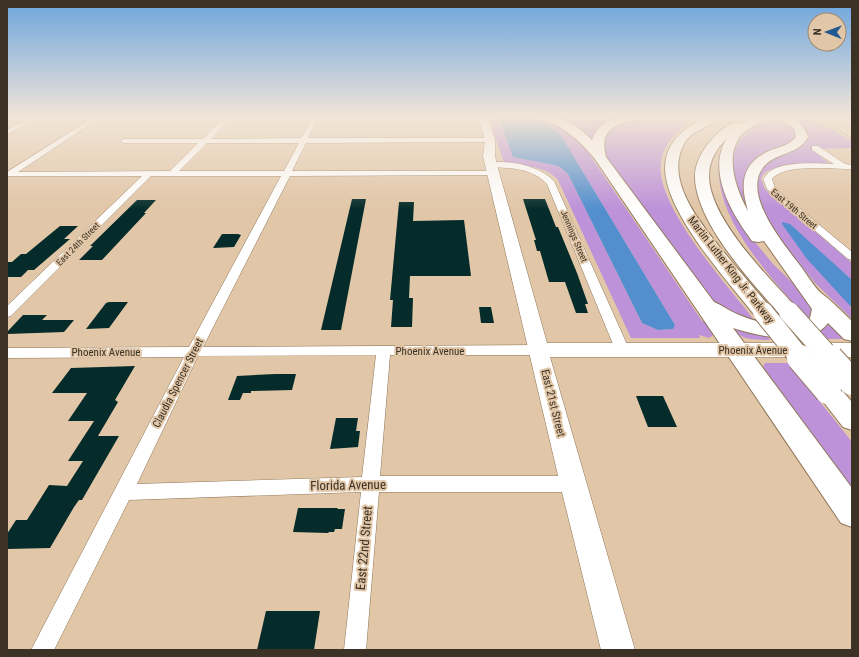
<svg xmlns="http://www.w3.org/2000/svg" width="859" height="657" viewBox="0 0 859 657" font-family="'Roboto Condensed',sans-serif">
  <rect width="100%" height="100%" fill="#e1c6a7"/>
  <path fill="#bd92d9" d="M 488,117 L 499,117 L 514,157 L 554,165 L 560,167 L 568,174 L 642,323 L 658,330 L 672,329 L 675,325 L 562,137 C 552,125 538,120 523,117 C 548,117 554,121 575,133 L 702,321 L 706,321 L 713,331 L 713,335 L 709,338 L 699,335 L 700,338 L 631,338 L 558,180 C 543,163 521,168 504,162 Z
    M 550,117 L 627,117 L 600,128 L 592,138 L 588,138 L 560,120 Z
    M 643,117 L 698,117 C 681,127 664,141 661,162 C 654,205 729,287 755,321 L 742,318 L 712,301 L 604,155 L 601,136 C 611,125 628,120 643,117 Z
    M 775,117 L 788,126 L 793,126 L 797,133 L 794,142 L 759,158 L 750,214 C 725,169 722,138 775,117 Z
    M 786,117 L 809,117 L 852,141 L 852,148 L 811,149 L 830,164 C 814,165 765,161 761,179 L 765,189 L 852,263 L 852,280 L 844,273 L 850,307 L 852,308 L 852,319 L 815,283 L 789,251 L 764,214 L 757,196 L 757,178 L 768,159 L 796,148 L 799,123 Z
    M 719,165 L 721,180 L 750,236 L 773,264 L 796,286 L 812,309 L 811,314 L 807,319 C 773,279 715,221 719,165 Z
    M 727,323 L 767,335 L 770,340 C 749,339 741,341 727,323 Z
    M 830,323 L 845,339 L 827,339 L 820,332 Z
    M 766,363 L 789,363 L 852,442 L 852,500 L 763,370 L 764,364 Z"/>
  <path fill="#538fcf" d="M 499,117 C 522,117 547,118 562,137 L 675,325 L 673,329 L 658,330 L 642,323 L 568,174 L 560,167 L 554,165 L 513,157 Z
    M 782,222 L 790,224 L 852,280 L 852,308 L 807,259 L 782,224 Z"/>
  <path fill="#052c2a" d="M 352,199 L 366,199 L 341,330 L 321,330 Z
    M 523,199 L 545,199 L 556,227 L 558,227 L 577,273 L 588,304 L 585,304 L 588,313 L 576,313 L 565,282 L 549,282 L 540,251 L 537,251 L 534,240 L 536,240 Z
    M 137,200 L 156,200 L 144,213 L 146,213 L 102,260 L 79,260 L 93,246 L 90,246 Z
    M 399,202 L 414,202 L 413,221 L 464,220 L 471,276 L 410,276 L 409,298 L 413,298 L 412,327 L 391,327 L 393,300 L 390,300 Z
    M 60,226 L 78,226 L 64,239 L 70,239 L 34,270 L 28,270 L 21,277 L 7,277 L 7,262 L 12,262 L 21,254 L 26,254 Z
    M 222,234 L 238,234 L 241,235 L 234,247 L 213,248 Z
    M 109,302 L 128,302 L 109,328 L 86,329 L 106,303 Z
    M 479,307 L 491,307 L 494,323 L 481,323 Z
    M 23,315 L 47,315 L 42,320 L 74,320 L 64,332 L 7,334 L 7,332 Z
    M 135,366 L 115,400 L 118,402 L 98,436 L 119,436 L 82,500 L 79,500 L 74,507 L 50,548 L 7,549 L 7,534 L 16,520 L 27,520 L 49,485 L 67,486 L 83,461 L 68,461 L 94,421 L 68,421 L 87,393 L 52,393 L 71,368 Z
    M 275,374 L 296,374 L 292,390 L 251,391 L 251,393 L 243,393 L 240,400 L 228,400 L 237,376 Z
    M 636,396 L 663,396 L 677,427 L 648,427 Z
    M 336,418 L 358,418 L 356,431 L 360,431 L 358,447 L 330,449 Z
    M 298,508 L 338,508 L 337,509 L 345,509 L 342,529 L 335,529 L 334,532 L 329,532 L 328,533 L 293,532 Z
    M 266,611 L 320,611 L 314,650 L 257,650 Z"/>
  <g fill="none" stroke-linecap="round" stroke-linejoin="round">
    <defs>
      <path id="street" d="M 31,117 L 39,117 L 7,135 L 7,130 Z
        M 94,117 L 101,117 L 18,172 L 170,171 L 198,143 L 124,143 L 120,141 L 124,139 L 203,139 L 222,119 L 155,119 L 152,117 L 395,117 L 392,119 L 318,119 L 308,138 L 493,138 L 494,140 L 490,142 L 306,143 L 292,171 L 493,171 L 497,173 L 493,175 L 290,176 L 203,347 L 539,345 L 544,347 L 546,350 L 544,353 L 539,355 L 390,355 L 380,476 L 573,476 L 579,479 L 582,484 L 579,489 L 573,492 L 379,492 L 366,650 L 344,650 L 361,492 L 129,500 L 54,650 L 31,650 L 184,357 L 7,358 L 7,348 L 189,347 L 281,176 L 151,176 L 11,316 L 7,317 L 7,306 L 142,176 L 7,176 L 7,172 ZM 230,119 L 312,119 L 301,138 L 211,139 ZM 207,143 L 299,143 L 284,171 L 179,171 ZM 376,355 L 362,477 L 137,484 L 198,356 Z
        M 812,146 L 818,146 L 845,164 L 852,165 L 852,169 C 833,169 784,163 772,179 L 775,188 L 852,252 L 852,260 L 848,259 L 767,189 L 763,179 C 765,177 767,174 769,172 C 781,161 818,163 834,164 L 812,150 Z
        M 488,163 C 509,159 540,166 554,181 L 629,349 L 627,352 L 622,353 L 617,352 L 615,349 L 547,184 C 532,168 511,168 491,167 L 488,167 Z"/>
      <path id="secondary" d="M 478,117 L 488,117 L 495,140 L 495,156 L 497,165 L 547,343 L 852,343 L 852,357 L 550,357 L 635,650 L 601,650 L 560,484 L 485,165 L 483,156 L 485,140 Z
        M 838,117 L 852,117 L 852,124 Z"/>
      <path id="highway" d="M 540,117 C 564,117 575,123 592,140 C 600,118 619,117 639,117 L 638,119 C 614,125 599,129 606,157 L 714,302 C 722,305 729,311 737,314 C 757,323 790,331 810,318 L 812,309 L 764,241 L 758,242 L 752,241 C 732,214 706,171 727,138 C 716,149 709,161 709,176 C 709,218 769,278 796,307 L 800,312 L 796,317 L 789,318 L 782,317 C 752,282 698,226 695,179 C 694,167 700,155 707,145 C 714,137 724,125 735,123 L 740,124 L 752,117 L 765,117 C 761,124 750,127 743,133 C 723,154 736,189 748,211 C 740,185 741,163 769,151 C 778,147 789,146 796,137 L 794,129 L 777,117 C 795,117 802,120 808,137 C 798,156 773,152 762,169 C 743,197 786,247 802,268 C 807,275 815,288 821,293 C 832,301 842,312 852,321 L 852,341 L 844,339 L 828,323 C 811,348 757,336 733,328 L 852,488 L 852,527 L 841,523 L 595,159 C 580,141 565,127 542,119 Z
        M 706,117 L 721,117 C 713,127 692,129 684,144 C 662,184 708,232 731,261 C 744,276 757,292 770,307 L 774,312 L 770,317 L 763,318 L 756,317 C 729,282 656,204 666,159 C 670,138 688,126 706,117 Z
        M 828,382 L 837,385 L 852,402 L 852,430 L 843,427 L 815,391 L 819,385 Z"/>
    </defs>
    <use href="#street" stroke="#8f7659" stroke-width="1"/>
    <use href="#secondary" stroke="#8f7659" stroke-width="1"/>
    <use href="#highway" stroke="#8f7659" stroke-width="2"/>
    <use href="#street" fill="#fff" fill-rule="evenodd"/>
    <use href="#secondary" fill="#fff" fill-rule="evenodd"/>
    <use href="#highway" fill="#fff" fill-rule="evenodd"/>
    <path stroke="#71614e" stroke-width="1.5" stroke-dasharray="1 2.5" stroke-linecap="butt" d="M 813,117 L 852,138"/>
    <defs>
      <path id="highway-bridge-far1" d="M 763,312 L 801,359
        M 789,312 L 831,359"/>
      <path id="highway-bridge" d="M 800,358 L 828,391
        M 830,358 L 852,382"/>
    </defs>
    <use href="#highway-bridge-far1" stroke="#8f7659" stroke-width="22" stroke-linecap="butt"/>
    <use href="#highway-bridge" stroke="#8f7659" stroke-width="28" stroke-linecap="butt"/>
    <use href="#highway-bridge-far1" stroke="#fff" stroke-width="20"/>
    <use href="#highway-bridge" stroke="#fff" stroke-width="26"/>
  </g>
  <linearGradient id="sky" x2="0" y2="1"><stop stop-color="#6ca5de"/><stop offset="0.56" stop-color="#f2e5d7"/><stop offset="1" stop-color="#f2e5d7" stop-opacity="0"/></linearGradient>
  <rect width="859" height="209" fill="url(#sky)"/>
  <g text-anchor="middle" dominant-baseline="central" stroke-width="4" stroke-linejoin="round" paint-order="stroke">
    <g font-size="9" fill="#3b3124" stroke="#e1c6a7">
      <text transform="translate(794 209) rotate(40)">East 19th Street</text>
      <text transform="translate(574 236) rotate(67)">Jennings Street</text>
      <text transform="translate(78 244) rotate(-45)">East 24th Street</text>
    </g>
    <g font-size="11" fill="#3b3124" stroke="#e1c6a7">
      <text transform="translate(731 270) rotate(52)">Martin Luther King Jr. Parkway</text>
      <text x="753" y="350">Phoenix Avenue</text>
      <text x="430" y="351">Phoenix Avenue</text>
      <text x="106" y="352">Phoenix Avenue</text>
      <text transform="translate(178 383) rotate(-63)">Claudia Spencer Street</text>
      <text transform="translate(553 403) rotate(76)">East 21st Street</text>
    </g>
    <g font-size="13" fill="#3b3124" stroke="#e1c6a7">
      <text transform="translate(348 485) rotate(-1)">Florida Avenue</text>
      <text transform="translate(364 548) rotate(-85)">East 22nd Street</text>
    </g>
  </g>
  <rect width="859" height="657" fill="none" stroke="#3b3124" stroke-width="16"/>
  <g transform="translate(827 32) rotate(271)"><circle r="19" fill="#e1c6a7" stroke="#9f8a73"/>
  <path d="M0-3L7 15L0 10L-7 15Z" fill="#225991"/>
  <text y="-6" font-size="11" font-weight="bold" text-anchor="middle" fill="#3b3124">N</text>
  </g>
</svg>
